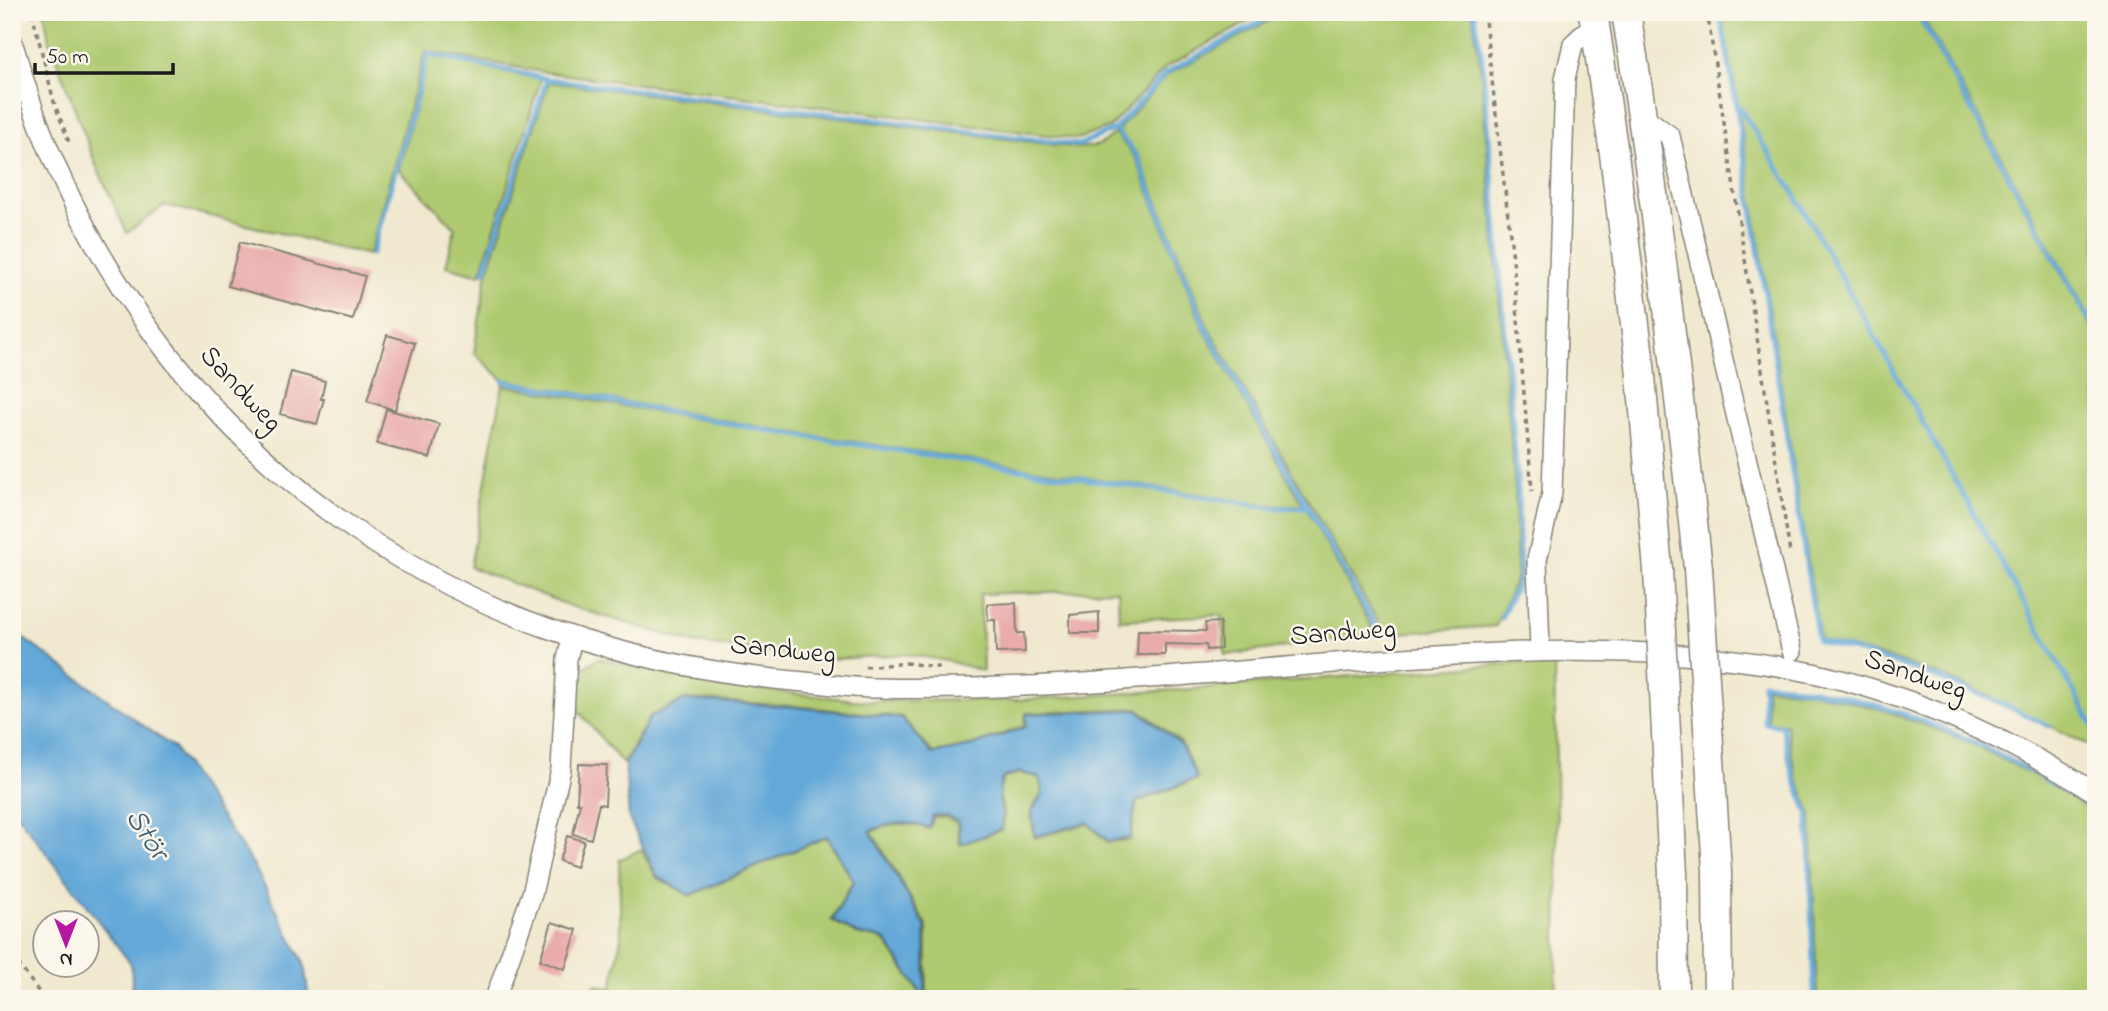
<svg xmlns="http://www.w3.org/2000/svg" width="2108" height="1011" viewBox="0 0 2108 1011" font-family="'Indie Flower',sans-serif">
  <rect width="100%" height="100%" fill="#fbf7ec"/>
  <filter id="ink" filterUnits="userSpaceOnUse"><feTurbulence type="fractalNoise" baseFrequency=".0143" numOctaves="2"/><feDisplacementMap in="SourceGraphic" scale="14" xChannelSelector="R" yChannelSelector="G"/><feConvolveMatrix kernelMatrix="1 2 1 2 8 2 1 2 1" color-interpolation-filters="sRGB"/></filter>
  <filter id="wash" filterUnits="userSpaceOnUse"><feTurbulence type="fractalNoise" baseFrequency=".00686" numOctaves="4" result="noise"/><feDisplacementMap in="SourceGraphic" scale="28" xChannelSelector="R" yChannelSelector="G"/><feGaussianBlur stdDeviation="1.57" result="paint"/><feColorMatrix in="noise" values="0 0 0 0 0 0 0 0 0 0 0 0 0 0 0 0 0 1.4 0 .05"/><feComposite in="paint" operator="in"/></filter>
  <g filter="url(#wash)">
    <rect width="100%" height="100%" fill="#f0e9cf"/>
    <path fill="#afca71" stroke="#667346" stroke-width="2" d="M 44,12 L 1266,12 L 1166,67 L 1110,127 L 1078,139 L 543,72 L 425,51 L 369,255 L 165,205 L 127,233 L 96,165 L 49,40 Z
      M 1285,12 L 1472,12 L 1480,64 L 1515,490 L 1517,575 L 1496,626 L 1385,634 L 1208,327 L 1139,156 L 1118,130 L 1167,75 Z
      M 1721,12 L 1915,12 L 2096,336 L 2096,728 L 1795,193 L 1738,103 Z
      M 1920,12 L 2096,12 L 2096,328 Z
      M 428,56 L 541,79 L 480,275 L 446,266 L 455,228 L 399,170 Z
      M 549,82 L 1079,148 L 1099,145 L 1115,133 L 1135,157 L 1203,328 L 1303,505 L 1276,506 L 777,430 L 502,379 L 474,353 L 486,277 Z
      M 1739,109 L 1793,193 L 2096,734 L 2096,749 C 2047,725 2000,699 1949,679 C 1907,662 1864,651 1820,640 Z
      M 503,385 L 775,433 L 1276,509 L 1306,508 L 1376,635 L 1225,655 L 1222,615 L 1119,620 L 1118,590 L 980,594 L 983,671 L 948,661 L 905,654 L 835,659 L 694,643 L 573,607 L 470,567 Z
      M 598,658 L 715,685 L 864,701 L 1016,700 L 1192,689 L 1554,660 L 1558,880 L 1556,999 L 1194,999 L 1183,995 L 1127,990 L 1104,999 L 927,999 L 927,926 L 872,832 C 891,821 908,823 929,829 L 934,817 L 946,817 L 957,823 L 960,845 L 1002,830 L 1004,813 L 998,792 L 1004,778 L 1020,773 L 1039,778 L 1042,793 L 1031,811 L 1034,838 L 1088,824 L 1107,842 L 1130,840 L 1137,802 L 1198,779 L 1181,743 L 1138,708 L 1026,713 L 1024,726 L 973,745 L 933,753 L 902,717 L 794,706 L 687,699 L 650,716 L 623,764 L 575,707 L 578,672 Z
      M 1766,687 L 1809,691 L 1883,710 L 1964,740 L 2045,781 L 2096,814 L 2096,999 L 1817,999 L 1811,813 L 1796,776 L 1786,724 L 1768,722 Z
      M 826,837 L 853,881 L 831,920 L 856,934 L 884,940 L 924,999 L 592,999 L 595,985 L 612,988 L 621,937 L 619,860 L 641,849 L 656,877 L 690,896 Z"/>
    <path fill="#63a8d8" stroke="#40627a" stroke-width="2" d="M 12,630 L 174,748 L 253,864 L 304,963 L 309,999 L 133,999 L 131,964 L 12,808 Z
      M 686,700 L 794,707 L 901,718 L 932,754 L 973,746 L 1026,727 L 1027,714 L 1138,710 L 1180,744 L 1197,778 L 1136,801 L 1130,838 L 1108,841 L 1088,822 L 1035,836 L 1032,811 L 1043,793 L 1039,777 L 1020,772 L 1003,777 C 994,798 1004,806 1002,829 L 961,844 L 958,821 L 946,815 L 933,815 L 929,828 C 908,821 890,821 870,831 L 925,926 L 925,999 L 885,939 L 857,934 L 833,920 L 854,881 L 827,836 L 690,895 L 657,876 L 629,819 L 625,764 L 651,716 Z
      M 1127,992 L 1182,996 L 1190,999 L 1108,999 Z"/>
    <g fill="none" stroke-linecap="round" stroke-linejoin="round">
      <path stroke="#63a8d8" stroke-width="5" d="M 1474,12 L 1483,64 L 1518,491 L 1520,577 L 1501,618
        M 1720,12 L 1736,103 L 1818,641 C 1901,662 1972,688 2049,726
        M 1917,12 L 2096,332
        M 1738,105 L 1794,193 L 2096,731
        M 1115,129 L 1137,156 L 1205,327 L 1380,634
        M 372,254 L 428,54 L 547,79
        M 484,272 L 547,79 L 1079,145 L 1115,129 L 1166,73 L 1279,12
        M 503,381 L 776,432 L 1276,508 L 1307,507
        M 1814,999 L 1808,812 L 1793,775 L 1782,726 L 1765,723 L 1763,683 C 1884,695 1995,744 2096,811"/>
    </g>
    <g id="blocks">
      <path fill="#e9acab" d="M 240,242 L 365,276 L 353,320 L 228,286 Z
        M 387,335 L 415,343 L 395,410 L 367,401 Z
        M 291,372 L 325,381 L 321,399 L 324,399 L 317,424 L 280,414 Z
        M 386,409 L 439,424 L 430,458 L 377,444 Z
        M 1016,603 L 1017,633 L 1024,633 L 1025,652 L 996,653 L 995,620 L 988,620 L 987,604 Z
        M 1099,612 L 1099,633 L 1070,633 L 1070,615 Z
        M 1220,622 L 1221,649 L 1207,650 L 1206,645 L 1165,644 L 1165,655 L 1137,655 L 1138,630 L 1206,631 L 1205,623 Z
        M 579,764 L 607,765 L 605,805 L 599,804 L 591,839 L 573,834 L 580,803 L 577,803 Z
        M 567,836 L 584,841 L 576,867 L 559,861 Z
        M 552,922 L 577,930 L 565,969 L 540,960 Z"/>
    </g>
  </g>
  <g filter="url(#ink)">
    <use href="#blocks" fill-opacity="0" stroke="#868276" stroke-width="2"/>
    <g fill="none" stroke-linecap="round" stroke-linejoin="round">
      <defs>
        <path id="minor" d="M 12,41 C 19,64 26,88 34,111 C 91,269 197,415 332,514 C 475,618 630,667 805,682 C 829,684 853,688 877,688 C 1038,692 1200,673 1361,661 C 1502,651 1643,643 1783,667 C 1896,687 1999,733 2096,793
          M 1643,116 L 1670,136 L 1792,651
          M 1540,651 L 1537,560 L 1552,493 L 1565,79 L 1573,44 L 1595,23
          M 495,999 L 532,894 L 561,769 L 567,659 L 572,639"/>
        <path id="highway" d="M 1593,12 L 1614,154 L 1640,365 L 1658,570
          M 1626,12 C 1656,197 1678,382 1698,568"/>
      </defs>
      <use href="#minor" stroke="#868276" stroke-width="22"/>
      <use href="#highway" stroke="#868276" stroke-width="31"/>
      <path stroke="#868276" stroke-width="3.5" stroke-dasharray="5 5" stroke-linecap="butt" d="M 32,12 L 54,102 L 70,145
        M 1484,12 L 1513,259 L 1532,491
        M 1707,12 L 1790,553
        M 865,667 L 907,663 L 944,668
        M 12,955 L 44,999"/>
      <use href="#minor" stroke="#fff" stroke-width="19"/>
      <use href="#highway" stroke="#fff" stroke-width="28"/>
      <defs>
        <path id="highway-bridge" d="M 1698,568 L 1717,871 L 1718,999
          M 1658,570 L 1673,874 L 1674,999"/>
      </defs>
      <use href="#highway-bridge" stroke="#868276" stroke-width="31" stroke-linecap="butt"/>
      <use href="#highway-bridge" stroke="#fff" stroke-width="28"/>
    </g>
  </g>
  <g text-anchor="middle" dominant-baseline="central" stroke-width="5" stroke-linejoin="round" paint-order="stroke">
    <g font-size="28" fill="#1c1c1c" stroke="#fbf7ec">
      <text transform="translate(240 390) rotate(47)">Sandweg</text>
      <text transform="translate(1343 634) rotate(-4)">Sandweg</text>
      <text transform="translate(783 651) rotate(6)">Sandweg</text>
      <text transform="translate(1915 676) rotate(19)">Sandweg</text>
    </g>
    <g font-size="30" font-style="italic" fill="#3c5b71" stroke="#fbf7ec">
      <text transform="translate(146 835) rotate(57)">Stör</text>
    </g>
  </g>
  <rect width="2108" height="1011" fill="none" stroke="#fbf7ec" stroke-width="42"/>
  <g transform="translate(66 944) rotate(180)"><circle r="33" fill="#fbf7ec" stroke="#a29f99" stroke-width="2"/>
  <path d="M0-5L12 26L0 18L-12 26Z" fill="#b5179e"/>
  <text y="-10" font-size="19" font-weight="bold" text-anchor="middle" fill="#1c1c1c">N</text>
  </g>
  <path d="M35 63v10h138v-10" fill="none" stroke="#1c1c1c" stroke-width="3.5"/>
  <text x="46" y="63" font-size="21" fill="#1c1c1c" stroke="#fbf7ec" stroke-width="5" paint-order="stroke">50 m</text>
</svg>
